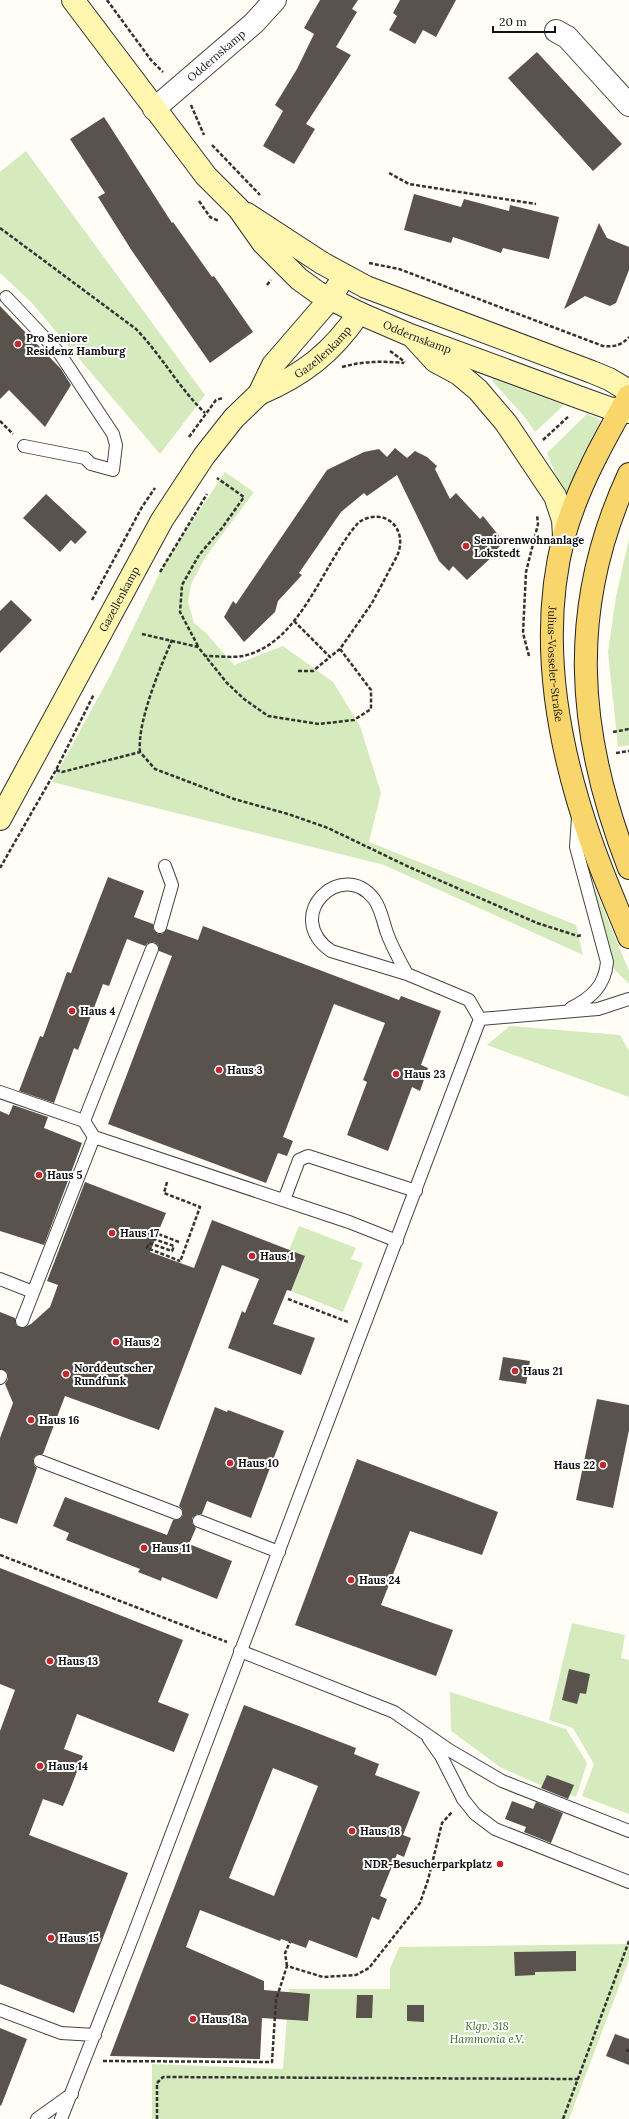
<svg xmlns="http://www.w3.org/2000/svg" width="629" height="2119" viewBox="0 0 629 2119" font-family="Lora,serif">
  <rect width="100%" height="100%" fill="#fffdf5"/>
  <path fill="#d5ebbd" d="M 26,151 L 205,395 L 160,454 L 31,302 L 0,273 L 0,172 Z
    M 493,379 L 564,405 L 535,432 L 524,416 L 492,381 Z
    M 587,414 L 601,420 L 578,465 L 565,498 L 547,453 Z
    M 225,472 L 254,492 L 206,556 L 191,584 L 188,602 L 194,623 L 206,633 L 234,665 L 283,646 L 333,682 L 360,726 L 381,793 L 369,842 L 576,925 L 583,955 L 384,865 L 52,782 L 111,674 L 165,562 Z
    M 629,538 L 629,745 L 618,747 L 608,652 L 616,597 Z
    M 593,884 L 629,971 L 629,984 L 613,968 L 591,885 Z
    M 510,1026 L 620,1035 L 629,1051 L 629,1097 L 487,1045 Z
    M 299,1226 L 356,1248 L 351,1259 L 363,1263 L 343,1312 L 291,1291 L 305,1256 L 289,1250 Z
    M 572,1623 L 625,1635 L 621,1658 L 629,1660 L 629,1814 L 582,1796 L 594,1764 L 573,1728 L 549,1720 Z
    M 450,1692 L 566,1729 L 587,1763 L 576,1797 L 538,1784 L 500,1767 L 451,1731 Z
    M 629,1944 L 629,1960 L 569,2119 L 152,2119 L 152,2064 L 283,2069 L 289,1989 L 390,1989 L 390,1969 L 399,1947 Z"/>
  <path fill="#5a524d" fill-rule="evenodd" d="M 320,0 L 358,0 L 352,9 L 357,12 L 336,47 L 351,55 L 306,124 L 315,129 L 294,164 L 263,146 L 283,111 L 275,105 L 297,69 L 314,34 L 304,28 Z
    M 400,0 L 456,0 L 436,37 L 423,30 L 415,44 L 389,30 L 397,16 L 393,13 Z
    M 537,52 L 622,144 L 593,171 L 508,78 Z
    M 104,117 L 172,223 L 173,222 L 212,277 L 214,276 L 253,332 L 210,363 L 132,251 L 98,197 L 105,193 L 70,139 Z
    M 414,194 L 461,207 L 464,199 L 509,211 L 510,205 L 559,217 L 549,259 L 503,248 L 501,253 L 453,237 L 451,243 L 404,230 Z
    M 599,223 L 607,238 L 629,247 L 629,270 L 616,303 L 610,306 L 585,296 L 564,309 Z
    M 0,306 L 61,369 L 71,385 L 45,427 L 9,390 L 0,399 Z
    M 395,448 L 407,458 L 415,451 L 427,457 L 437,466 L 435,469 L 450,499 L 456,493 L 480,519 L 483,516 L 504,542 L 493,553 L 494,555 L 467,580 L 453,566 L 449,571 L 439,561 L 397,475 L 367,496 L 364,493 L 341,512 L 299,573 L 302,575 L 278,601 L 275,612 L 244,642 L 224,617 L 233,601 L 236,604 L 327,470 L 364,452 L 379,449 L 387,457 Z
    M 46,494 L 87,532 L 75,544 L 71,540 L 60,552 L 23,518 Z
    M 11,600 L 32,620 L 0,653 L 0,611 Z
    M 108,877 L 144,891 L 134,917 L 153,924 L 153,929 L 158,934 L 162,934 L 167,929 L 198,940 L 203,926 L 399,1000 L 401,996 L 441,1011 L 421,1065 L 428,1068 L 420,1091 L 412,1087 L 388,1151 L 347,1135 L 367,1082 L 363,1080 L 385,1023 L 334,1004 L 283,1137 L 293,1141 L 287,1156 L 278,1153 L 266,1183 L 108,1124 L 172,956 L 159,951 L 158,945 L 154,942 L 148,943 L 145,946 L 127,939 L 109,986 L 103,984 L 78,1050 L 74,1048 L 54,1103 L 19,1091 L 40,1036 L 43,1037 L 67,972 L 71,973 Z
    M 13,1105 L 48,1117 L 44,1128 L 82,1143 L 44,1245 L 0,1231 L 0,1111 L 9,1115 Z
    M 85,1182 L 166,1213 L 150,1252 L 194,1268 L 212,1220 L 305,1256 L 291,1291 L 287,1290 L 273,1324 L 315,1338 L 301,1375 L 228,1348 L 242,1311 L 245,1313 L 259,1279 L 222,1265 L 159,1430 L 65,1396 L 43,1454 L 36,1455 L 33,1459 L 34,1465 L 37,1468 L 17,1524 L 0,1518 L 0,1438 L 13,1403 L 5,1384 L 8,1379 L 7,1372 L 0,1369 L 0,1312 L 15,1318 L 16,1325 L 23,1328 L 31,1324 L 50,1307 L 58,1285 L 47,1281 Z
    M 503,1357 L 530,1361 L 526,1384 L 499,1380 Z
    M 597,1399 L 629,1405 L 629,1430 L 613,1508 L 576,1500 Z
    M 215,1407 L 227,1412 L 228,1410 L 284,1431 L 251,1518 L 207,1501 L 202,1514 L 197,1514 L 192,1518 L 192,1523 L 196,1528 L 189,1544 L 232,1561 L 217,1599 L 162,1577 L 161,1581 L 138,1572 L 140,1569 L 66,1540 L 69,1533 L 53,1526 L 65,1497 L 167,1535 L 173,1520 L 180,1519 L 183,1515 L 182,1509 L 179,1506 Z
    M 357,1459 L 498,1512 L 482,1555 L 410,1531 L 381,1605 L 453,1630 L 436,1676 L 295,1625 Z
    M 0,1568 L 183,1640 L 158,1702 L 189,1714 L 174,1752 L 77,1714 L 64,1749 L 83,1756 L 71,1787 L 63,1806 L 43,1799 L 29,1835 L 128,1873 L 74,2013 L 0,1984 L 0,1731 L 15,1690 L 0,1684 Z
    M 569,1669 L 590,1674 L 586,1694 L 580,1693 L 577,1704 L 562,1700 Z
    M 244,1705 L 356,1748 L 354,1754 L 379,1764 L 375,1775 L 420,1792 L 403,1835 L 411,1838 L 404,1857 L 397,1854 L 380,1896 L 387,1899 L 379,1920 L 372,1917 L 357,1958 L 309,1940 L 306,1948 L 281,1939 L 280,1941 L 200,1910 L 186,1947 L 264,1981 L 264,1990 L 310,1994 L 308,2021 L 262,2018 L 260,2059 L 110,2056 ZM 273,1768 L 318,1786 L 274,1896 L 229,1878 Z
    M 547,1775 L 574,1785 L 568,1799 L 541,1788 Z
    M 512,1801 L 533,1809 L 536,1802 L 563,1813 L 551,1843 L 524,1832 L 526,1827 L 505,1819 Z
    M 576,1951 L 576,1971 L 535,1972 L 535,1975 L 515,1976 L 514,1952 Z
    M 357,1995 L 373,1995 L 372,2018 L 356,2018 Z
    M 407,2005 L 424,2005 L 424,2022 L 407,2021 Z
    M 0,2028 L 27,2039 L 1,2106 L 0,2105 Z
    M 615,2034 L 629,2039 L 629,2065 L 606,2056 Z"/>
  <g fill="none" stroke-linecap="round" stroke-linejoin="round">
    <defs>
      <path id="lane" d="M 6,297 L 60,354 L 113,434 L 116,445 L 113,470 L 91,464 L 85,458 L 24,446
        M 160,927 L 172,885 L 165,866
        M 152,949 L 84,1121 L 94,1137 L 349,1222 L 397,1241
        M 407,974 C 400,961 392,947 387,933 C 383,922 381,908 374,899 C 342,857 281,916 331,951 L 407,974 L 469,1000 L 480,1019
        M 571,1008 C 591,998 605,986 607,962 L 576,847 L 578,817
        M 0,1092 L 84,1121
        M 284,1200 L 299,1160 L 308,1156 L 416,1191
        M 0,1279 L 33,1292
        M 22,1321 L 94,1137
        M 0,1378 L 1,1376
        M 40,1461 L 176,1513
        M 199,1521 L 279,1552
        M 240,1651 L 394,1712 L 449,1750 L 502,1781 L 629,1831
        M 429,1739 L 441,1756 L 463,1799 L 475,1814 L 495,1829 L 629,1882
        M 0,2010 L 61,2033 L 95,2035
        M 37,2119 L 72,2094
        M 61,2119 L 133,1936 L 480,1019 L 598,1009 L 629,999"/>
      <g id="street">
        <path d="M 556,31 L 567,37 L 629,105"/>
        <path id="s1" d="M 154,109 L 254,23 L 275,0"/>
      </g>
      <g id="secondary">
        <path id="s2" d="M 73,0 L 206,176 L 239,209 L 263,243 L 299,279 L 317,292 L 359,313 L 410,335 L 581,398 L 609,408 L 629,412"/>
        <path d="M 247,214 L 322,263 L 366,287 L 592,372 L 609,379 L 629,391"/>
        <path d="M 414,338 L 435,361 L 459,374 L 478,390 L 506,423 L 555,496 L 563,520 L 564,536"/>
        <path id="s3" d="M 259,394 C 303,375 332,353 359,313"/>
        <path id="s4" d="M 0,819 L 162,520 L 204,456 L 234,418 L 259,394 L 273,365 L 330,299 L 344,276"/>
      </g>
      <g id="primary">
        <path id="s5" d="M 629,396 C 604,440 578,486 564,536 C 538,636 557,744 591,841 C 602,873 616,905 629,937"/>
        <path d="M 629,474 C 567,608 576,732 629,868"/>
      </g>
    </defs>
    <use href="#lane" stroke="#444" stroke-width="14"/>
    <use href="#street" stroke="#444" stroke-width="24"/>
    <use href="#secondary" stroke="#333" stroke-width="24"/>
    <use href="#primary" stroke="#222" stroke-width="24"/>
    <path stroke="#333" stroke-width="2.5" stroke-dasharray="4 2" stroke-linecap="butt" d="M 107,0 L 151,60 L 163,72
      M 191,105 L 204,135
      M 212,145 L 260,195
      M 389,173 L 409,184 L 536,204
      M 199,201 L 210,217 L 219,221
      M 0,228 L 136,329 C 162,356 179,388 205,413
      M 369,263 L 399,269 L 603,346 C 613,347 621,346 629,337
      M 267,285 L 271,280
      M 390,351 L 405,362
      M 342,367 C 364,361 382,361 404,363
      M 0,421 L 13,434
      M 189,437 L 216,400 L 223,398
      M 543,440 L 569,416
      M 160,572 L 207,494
      M 92,600 L 142,507 L 155,488
      M 294,621 L 330,657 L 340,649
      M 142,634 L 198,647 L 227,683 L 244,699 L 268,716 L 319,724 L 354,720 L 371,709 L 371,690 L 340,649 L 372,603 L 397,556 C 409,529 385,506 359,522 C 322,563 302,643 243,656 C 232,658 218,656 206,656
      M 198,646 L 180,612 L 182,585 L 199,555 L 222,528 L 244,497 L 217,478
      M 529,656 L 523,633 L 526,572 L 538,524 L 537,515
      M 298,671 L 313,671 L 330,657
      M 613,732 L 629,729
      M 140,752 C 137,722 160,668 172,640
      M 616,753 L 629,751
      M 56,770 L 62,772 L 140,752 L 155,769 L 234,799 L 288,814 L 328,828 L 409,867 L 537,923 L 578,936 L 582,935
      M 0,868 L 56,770 L 94,694
      M 167,1182 L 164,1193 L 200,1207 L 180,1262
      M 179,1242 L 153,1232 L 151,1238 L 174,1246 L 172,1251 L 149,1243 L 147,1248 L 180,1261
      M 288,1299 L 348,1322
      M 0,1555 L 227,1642
      M 287,1966 L 285,1953 L 290,1942
      M 626,2050 L 629,2051
      M 103,2061 L 272,2062 L 276,2000 L 287,1966 L 323,1977 L 356,1975 L 369,1968 L 420,1903 L 428,1880 L 442,1823 L 452,1812
      M 157,2119 L 157,2083 L 163,2077 L 578,2079
      M 563,2119 L 629,1941"/>
    <use href="#lane" stroke="#fff" stroke-width="12"/>
    <use href="#street" stroke="#fff" stroke-width="22"/>
    <use href="#secondary" stroke="#fff6b0" stroke-width="22"/>
    <use href="#primary" stroke="#f9d66b" stroke-width="22"/>
  </g>
  <g fill="#c4262e" stroke="#fff" stroke-width="1.5">
    <circle cx="18" cy="344" r="4"/>
    <circle cx="466" cy="546" r="4"/>
    <circle cx="72" cy="1011" r="4"/>
    <circle cx="219" cy="1070" r="4"/>
    <circle cx="396" cy="1074" r="4"/>
    <circle cx="39" cy="1175" r="4"/>
    <circle cx="112" cy="1233" r="4"/>
    <circle cx="252" cy="1256" r="4"/>
    <circle cx="116" cy="1342" r="4"/>
    <circle cx="515" cy="1371" r="4"/>
    <circle cx="66" cy="1374" r="4"/>
    <circle cx="31" cy="1420" r="4"/>
    <circle cx="230" cy="1463" r="4"/>
    <circle cx="603" cy="1465" r="4"/>
    <circle cx="144" cy="1548" r="4"/>
    <circle cx="351" cy="1580" r="4"/>
    <circle cx="50" cy="1661" r="4"/>
    <circle cx="40" cy="1766" r="4"/>
    <circle cx="352" cy="1831" r="4"/>
    <circle cx="500" cy="1864" r="4"/>
    <circle cx="51" cy="1938" r="4"/>
    <circle cx="193" cy="2019" r="4"/>
  </g>
  <g text-anchor="middle" dominant-baseline="central" stroke-width="4" stroke-linejoin="round" paint-order="stroke">
    <g font-size="11" fill="#111" stroke="#fff">
      <text stroke="none"><textPath href="#s1" startOffset="82">Oddernskamp</textPath></text>
      <text stroke="none"><textPath href="#s2" startOffset="492">Oddernskamp</textPath></text>
      <text stroke="none"><textPath href="#s3" startOffset="77">Gazellenkamp</textPath></text>
      <text stroke="none"><textPath href="#s4" startOffset="250">Gazellenkamp</textPath></text>
      <text stroke="none"><textPath href="#s5" startOffset="284">Julius-Vosseler-Straße</textPath></text>
    </g>
    <g font-size="11" font-weight="bold" fill="#111" stroke="#fff" text-anchor="start">
      <text x="26" y="338">Pro Seniore<tspan x="26" dy="13">Residenz Hamburg</tspan></text>
      <text x="474" y="540">Seniorenwohnanlage<tspan x="474" dy="13">Lokstedt</tspan></text>
      <text x="80" y="1011">Haus 4</text>
      <text x="227" y="1070">Haus 3</text>
      <text x="404" y="1074">Haus 23</text>
      <text x="47" y="1175">Haus 5</text>
      <text x="120" y="1233">Haus 17</text>
      <text x="260" y="1256">Haus 1</text>
      <text x="124" y="1342">Haus 2</text>
      <text x="74" y="1368">Norddeutscher<tspan x="74" dy="13">Rundfunk</tspan></text>
      <text x="523" y="1371">Haus 21</text>
      <text x="39" y="1420">Haus 16</text>
      <text x="238" y="1463">Haus 10</text>
      <text x="595" y="1465" text-anchor="end">Haus 22</text>
      <text x="152" y="1548">Haus 11</text>
      <text x="359" y="1580">Haus 24</text>
      <text x="58" y="1661">Haus 13</text>
      <text x="48" y="1766">Haus 14</text>
      <text x="360" y="1831">Haus 18</text>
      <text x="492" y="1864" text-anchor="end">NDR-Besucherparkplatz</text>
      <text x="59" y="1938">Haus 15</text>
      <text x="201" y="2019">Haus 18a</text>
    </g>
    <g font-size="11" font-style="italic" fill="#2f6b1f" stroke="#fff">
      <text x="487" y="2026">Klgv. 318<tspan x="487" dy="13">Hammonia e.V.</tspan></text>
    </g>
  </g>
  <path d="M493 26v6h62v-6" fill="none" stroke="#111111" stroke-width="2"/>
  <text x="499" y="26" font-size="12" fill="#111111" stroke="#ffffff" stroke-width="3" paint-order="stroke">20 m</text>
</svg>
